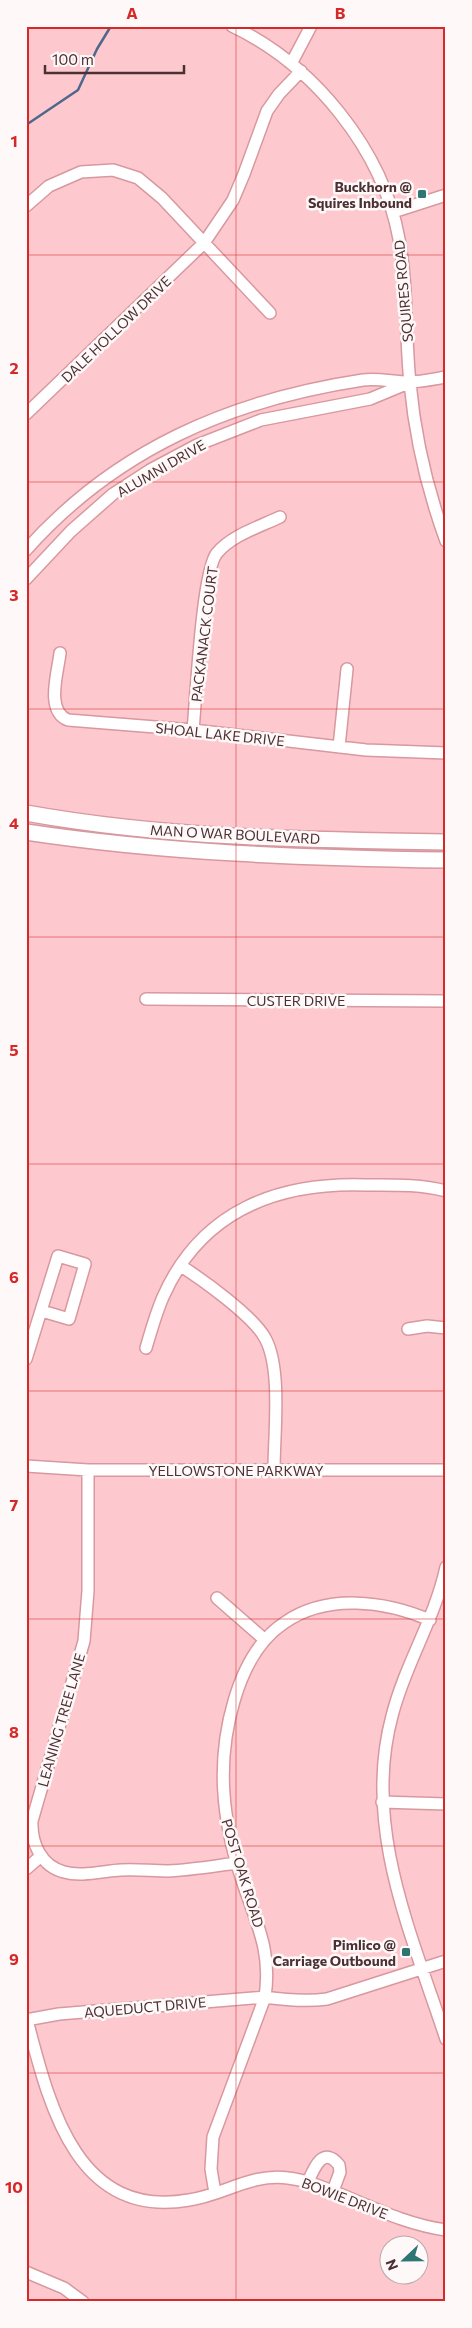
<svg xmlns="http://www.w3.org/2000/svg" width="472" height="2328" viewBox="0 0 472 2328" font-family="Commissioner,sans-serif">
  <rect width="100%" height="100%" fill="#fec9ce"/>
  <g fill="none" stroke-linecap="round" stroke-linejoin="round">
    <path stroke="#4e688c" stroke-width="2.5" d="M 26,125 L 78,90 L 97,49 L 111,26"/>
    <defs>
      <path id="minor" d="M 232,26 C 314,65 383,150 399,239 C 408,287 405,335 410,383 C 415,437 427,489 446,541
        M 292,62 L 311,26
        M 26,206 L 49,186 L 81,172 L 113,170 L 138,178 L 162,198 L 270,313
        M 393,212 L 446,195
        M 26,414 L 204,243 L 233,200 L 244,174 L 267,111 L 279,94 L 301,71
        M 26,550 C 116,449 231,400 363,380 C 378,378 394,382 408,382 C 421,382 434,379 446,377
        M 26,579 L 71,531 L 113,494 L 150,470 L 197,445 L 261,420 L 370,399 L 406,384
        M 60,653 C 58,672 45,711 68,720 L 193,730 L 366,750 L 446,753
        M 193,730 C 196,700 202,570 217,553 C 232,535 259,527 280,517
        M 339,747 L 347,669
        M 146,999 L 446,1001
        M 181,1266 C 203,1280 253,1316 265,1338 C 282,1368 274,1434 274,1470
        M 408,1329 L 427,1326 L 446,1328
        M 146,1348 C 151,1331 156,1313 163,1297 C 201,1211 277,1182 366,1185 C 392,1185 420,1184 446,1191
        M 26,1359 L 58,1256 L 85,1264 L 69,1319 L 42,1311
        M 26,1466 L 88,1470 L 446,1470
        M 88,1470 L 88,1591 L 84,1641 L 32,1821 C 31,1843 41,1866 64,1872 C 81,1877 103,1871 121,1870 C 137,1869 152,1871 168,1871 C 191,1870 214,1866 237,1863
        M 446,1567 C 435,1619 405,1664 392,1716 C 362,1827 412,1935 446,2039
        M 217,1598 L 265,1640
        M 382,1802 L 446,1804
        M 26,1869 L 41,1856
        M 26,2020 L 59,2014 L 265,1997 C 286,2000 306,2002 327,1999 L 446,1961
        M 27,2020 C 49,2104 76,2220 189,2200 C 224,2195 251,2173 288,2178 C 307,2180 324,2188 342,2195 C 376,2209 409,2225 446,2230
        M 308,2182 C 314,2168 323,2145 339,2165 L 340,2172 L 333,2191
        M 215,2193 L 211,2169 L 213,2137 L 265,1997 C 272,1950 256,1923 242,1880 C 222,1820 216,1762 234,1701 C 243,1670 257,1641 284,1623 C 327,1593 385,1601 430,1620
        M 26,2272 L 64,2288 L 83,2302"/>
      <path id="major" d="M 26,813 C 165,838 306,840 446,842
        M 26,832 C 165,853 305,858 446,860"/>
    </defs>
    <use href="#minor" stroke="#d8989f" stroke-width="14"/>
    <use href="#major" stroke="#d8989f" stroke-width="18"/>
    <use href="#minor" stroke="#fff" stroke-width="11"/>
    <use href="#major" stroke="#fff" stroke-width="15"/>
  </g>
  <path fill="none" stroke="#d62828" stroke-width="1" stroke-opacity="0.55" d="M 236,26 L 236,2302M 26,255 L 446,255M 26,482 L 446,482M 26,709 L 446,709M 26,937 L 446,937M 26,1164 L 446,1164M 26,1391 L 446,1391M 26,1619 L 446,1619M 26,1846 L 446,1846M 26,2073 L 446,2073"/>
  <g fill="#2d7673" stroke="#fff8f8" stroke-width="2">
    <rect x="417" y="189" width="10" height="10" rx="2.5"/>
    <rect x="401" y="1947" width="10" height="10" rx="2.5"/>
  </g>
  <g text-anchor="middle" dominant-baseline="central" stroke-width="5" stroke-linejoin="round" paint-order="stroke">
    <g font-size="14" font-weight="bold" fill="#4b3134" stroke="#fff8f8" text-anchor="end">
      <text x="412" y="186">Buckhorn @<tspan x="412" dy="16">Squires Inbound</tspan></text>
      <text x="396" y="1944">Pimlico @<tspan x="396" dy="16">Carriage Outbound</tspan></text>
    </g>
    <g font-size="14" fill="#4b3134" stroke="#fff8f8">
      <text transform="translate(403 291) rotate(-95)">SQUIRES ROAD</text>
      <text transform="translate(116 329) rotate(-44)">DALE HOLLOW DRIVE</text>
      <text transform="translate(161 468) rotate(-30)">ALUMNI DRIVE</text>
      <text transform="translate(204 634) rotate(-83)">PACKANACK COURT</text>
      <text transform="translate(220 734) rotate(6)">SHOAL LAKE DRIVE</text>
      <text transform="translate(235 834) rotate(3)">MAN O WAR BOULEVARD</text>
      <text x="296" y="1000">CUSTER DRIVE</text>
      <text x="236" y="1470">YELLOWSTONE PARKWAY</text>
      <text transform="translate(61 1720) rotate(-74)">LEANING TREE LANE</text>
      <text transform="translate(243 1873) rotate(73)">POST OAK ROAD</text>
      <text transform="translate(145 2007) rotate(-5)">AQUEDUCT DRIVE</text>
      <text transform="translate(345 2198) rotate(21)">BOWIE DRIVE</text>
    </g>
  </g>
  <rect width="472" height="2328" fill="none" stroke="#fff8f8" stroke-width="55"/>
  <g transform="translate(404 2260) rotate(248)"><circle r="24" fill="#fff8f8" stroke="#b7a8aa"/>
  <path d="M0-4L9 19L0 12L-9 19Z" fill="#2d7673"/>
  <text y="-8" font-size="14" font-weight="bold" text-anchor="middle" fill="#4b3134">N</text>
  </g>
  <path d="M45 65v8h139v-8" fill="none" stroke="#4b3134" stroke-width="2.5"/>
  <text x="52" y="65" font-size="15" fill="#4b3134" stroke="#fff8f8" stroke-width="4" paint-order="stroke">100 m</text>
  <rect x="28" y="28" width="416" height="2272" fill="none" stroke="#d62828" stroke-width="2"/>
  <g font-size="16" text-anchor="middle" font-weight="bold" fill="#d62828">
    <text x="132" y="19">A</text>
    <text x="340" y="19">B</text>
    <text x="14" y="147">1</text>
    <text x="14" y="374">2</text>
    <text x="14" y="601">3</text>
    <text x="14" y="829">4</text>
    <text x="14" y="1056">5</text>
    <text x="14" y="1283">6</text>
    <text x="14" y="1511">7</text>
    <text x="14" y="1738">8</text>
    <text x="14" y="1965">9</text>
    <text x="14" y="2193">10</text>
  </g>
</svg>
